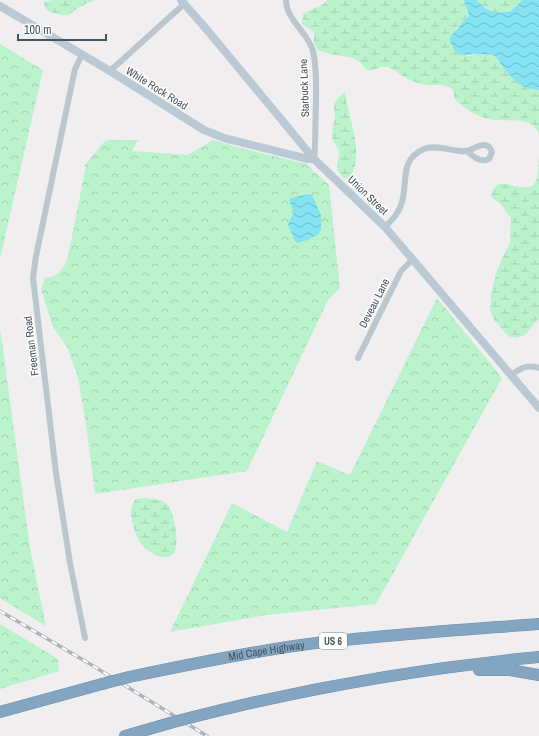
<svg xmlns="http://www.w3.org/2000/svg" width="539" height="736" viewBox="0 0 539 736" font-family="'Archivo Narrow',sans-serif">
  <defs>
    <pattern id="wetland-marsh" width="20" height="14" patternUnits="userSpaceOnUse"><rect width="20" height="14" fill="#baf2cc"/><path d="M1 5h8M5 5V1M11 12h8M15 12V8" fill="none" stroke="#a1d1b2"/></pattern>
    <pattern id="park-crowns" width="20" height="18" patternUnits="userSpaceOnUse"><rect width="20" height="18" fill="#baf2cc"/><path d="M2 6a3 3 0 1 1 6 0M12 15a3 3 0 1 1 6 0" fill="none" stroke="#a1d1b2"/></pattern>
    <pattern id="water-waves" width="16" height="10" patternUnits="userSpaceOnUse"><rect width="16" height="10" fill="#84e2f2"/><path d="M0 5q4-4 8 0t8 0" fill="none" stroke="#6ebac7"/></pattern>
  </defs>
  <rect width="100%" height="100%" fill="#f1eeef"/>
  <path fill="url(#wetland-marsh)" d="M 53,0 L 95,0 L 79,7 L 69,15 L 61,15 L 51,12 L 45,8 L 44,2 Z
    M 327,0 L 464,0 L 469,15 L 465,21 L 456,28 L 467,56 L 479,54 L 495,56 C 502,65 516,84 526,88 C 530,89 535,89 539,90 L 539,134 C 533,114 504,123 489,119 C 476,116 463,108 454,98 C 454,95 455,91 452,89 C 445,82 431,87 422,84 C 416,82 410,81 404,77 C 398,73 394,68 386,67 C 380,66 376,69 371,71 L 367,70 L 360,62 L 353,58 L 330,54 L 318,50 L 314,43 L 314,32 L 302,24 L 303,14 C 311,8 322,8 327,0 Z
    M 477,0 L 522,0 L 511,11 L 498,13 L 486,9 Z
    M 345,92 C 348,118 366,156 349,179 L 342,177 L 337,170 L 339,151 L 332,138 L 333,125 L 335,119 L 334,104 L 339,97 Z
    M 539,156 L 539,318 L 525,335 L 515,338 L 508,336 L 495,321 L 490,311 L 491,295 L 497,270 L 510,242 L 511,218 L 500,203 L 495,200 L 491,196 C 496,169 524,197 534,184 C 539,179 538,164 539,156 Z
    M 145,498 C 153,499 163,499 168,505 C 174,512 180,546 174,553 C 164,564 146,551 140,542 C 137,539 135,533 134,528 C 131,518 128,508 136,499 Z"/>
  <path fill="url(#park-crowns)" d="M 0,44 L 43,70 L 0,259 Z
    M 107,140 L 138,140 L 132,151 L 188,155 L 213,140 L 241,148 L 306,164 L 329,185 L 340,288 L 328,300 L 247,471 L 95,494 L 86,424 L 78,377 L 67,347 L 53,327 L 41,289 L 45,278 C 57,277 62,271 67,261 L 86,166 L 84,166 L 104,142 Z
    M 437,298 L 502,378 L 376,604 L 266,615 L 170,632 L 232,503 L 287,532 L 317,461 L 350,475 Z
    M 0,328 L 30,548 L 46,626 L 0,598 Z
    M 0,624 L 58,659 L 59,671 L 0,689 Z"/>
  <path fill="url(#water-waves)" d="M 464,0 L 477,0 L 486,9 L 498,13 L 511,11 L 522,0 L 539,0 L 539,90 C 535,89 530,89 526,88 C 515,84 502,66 495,56 C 490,55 485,54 479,54 C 460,54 458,60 449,39 C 455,30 463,23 469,15 Z
    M 309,194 L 312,195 L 321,215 L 321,229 L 319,234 L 305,241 L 297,243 L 294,239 L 288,224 L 294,212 L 289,200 L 291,198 Z"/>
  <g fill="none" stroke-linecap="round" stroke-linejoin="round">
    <defs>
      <g id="highway">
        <path d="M 479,670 L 510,670 L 539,675"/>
        <path id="s1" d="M 129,677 C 186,665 243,653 301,645 C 380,635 460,630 539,624"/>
        <path d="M 0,712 L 102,684"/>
        <path d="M 193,717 C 307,688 422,668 539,657"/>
        <path d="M 125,736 L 170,723"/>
      </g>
    </defs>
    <use href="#highway" stroke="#6e90ad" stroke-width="12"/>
    <path stroke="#bbc7cf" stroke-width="6" d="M 286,0 C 286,20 308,32 313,51 C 317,68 316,86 316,103 C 315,122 316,140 314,159
      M 82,55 L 75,69 L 36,256 L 33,278 L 56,473 L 70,563 L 85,638
      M 110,71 L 184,4
      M 385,227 C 392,220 398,214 401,205 C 409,184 398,160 424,149 C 438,143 459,155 470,150 C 478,146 488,140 492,152 L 489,159 C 480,163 474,157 467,151
      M 358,358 L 401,271 L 412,260
      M 511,375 C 521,368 527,364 539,368"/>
    <path stroke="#bbc9d4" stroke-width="8" d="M 181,0 L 208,31 L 314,159 L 385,227 L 539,408
      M 0,6 L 110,71 L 204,130 L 224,138 L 308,159 L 314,159"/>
    <use href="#highway" stroke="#83a5c1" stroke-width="11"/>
    <defs>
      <path id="rail" d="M 0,611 L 90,664 L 207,736"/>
    </defs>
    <use href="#rail" stroke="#b0b4ba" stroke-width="3.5"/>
    <use href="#rail" stroke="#fff" stroke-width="2" stroke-dasharray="6" stroke-linecap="butt"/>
    <defs>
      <path id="highway-bridge" d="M 102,684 L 129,677
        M 170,723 L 193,717"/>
    </defs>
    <use href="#highway-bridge" stroke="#6e90ad" stroke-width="12" stroke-linecap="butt"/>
    <use href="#highway-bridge" stroke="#83a5c1" stroke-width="11"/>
  </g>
  <g text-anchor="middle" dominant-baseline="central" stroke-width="3" stroke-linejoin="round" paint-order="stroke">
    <rect fill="#fff" stroke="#7d878e" stroke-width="1" x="319" y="633" width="28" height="16" rx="3"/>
    <g font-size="10" font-weight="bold" fill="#45545e">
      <text x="333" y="641">US 6</text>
    </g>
    <g font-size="11" fill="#45545e" stroke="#fff">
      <text transform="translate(157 88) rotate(32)">White Rock Road</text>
      <text transform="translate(304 88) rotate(-92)">Starbuck Lane</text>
      <text transform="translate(368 195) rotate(44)">Union Street</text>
      <text transform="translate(374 303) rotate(-63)">Deveau Lane</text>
      <text transform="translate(31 346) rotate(-97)">Freeman Road</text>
      <text stroke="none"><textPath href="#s1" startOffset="140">Mid Cape Highway</textPath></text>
    </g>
  </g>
  <path d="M18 34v6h88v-6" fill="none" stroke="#45545e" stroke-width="2"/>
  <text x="24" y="34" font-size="12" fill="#45545e" stroke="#ffffff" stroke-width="3" paint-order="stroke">100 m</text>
</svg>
